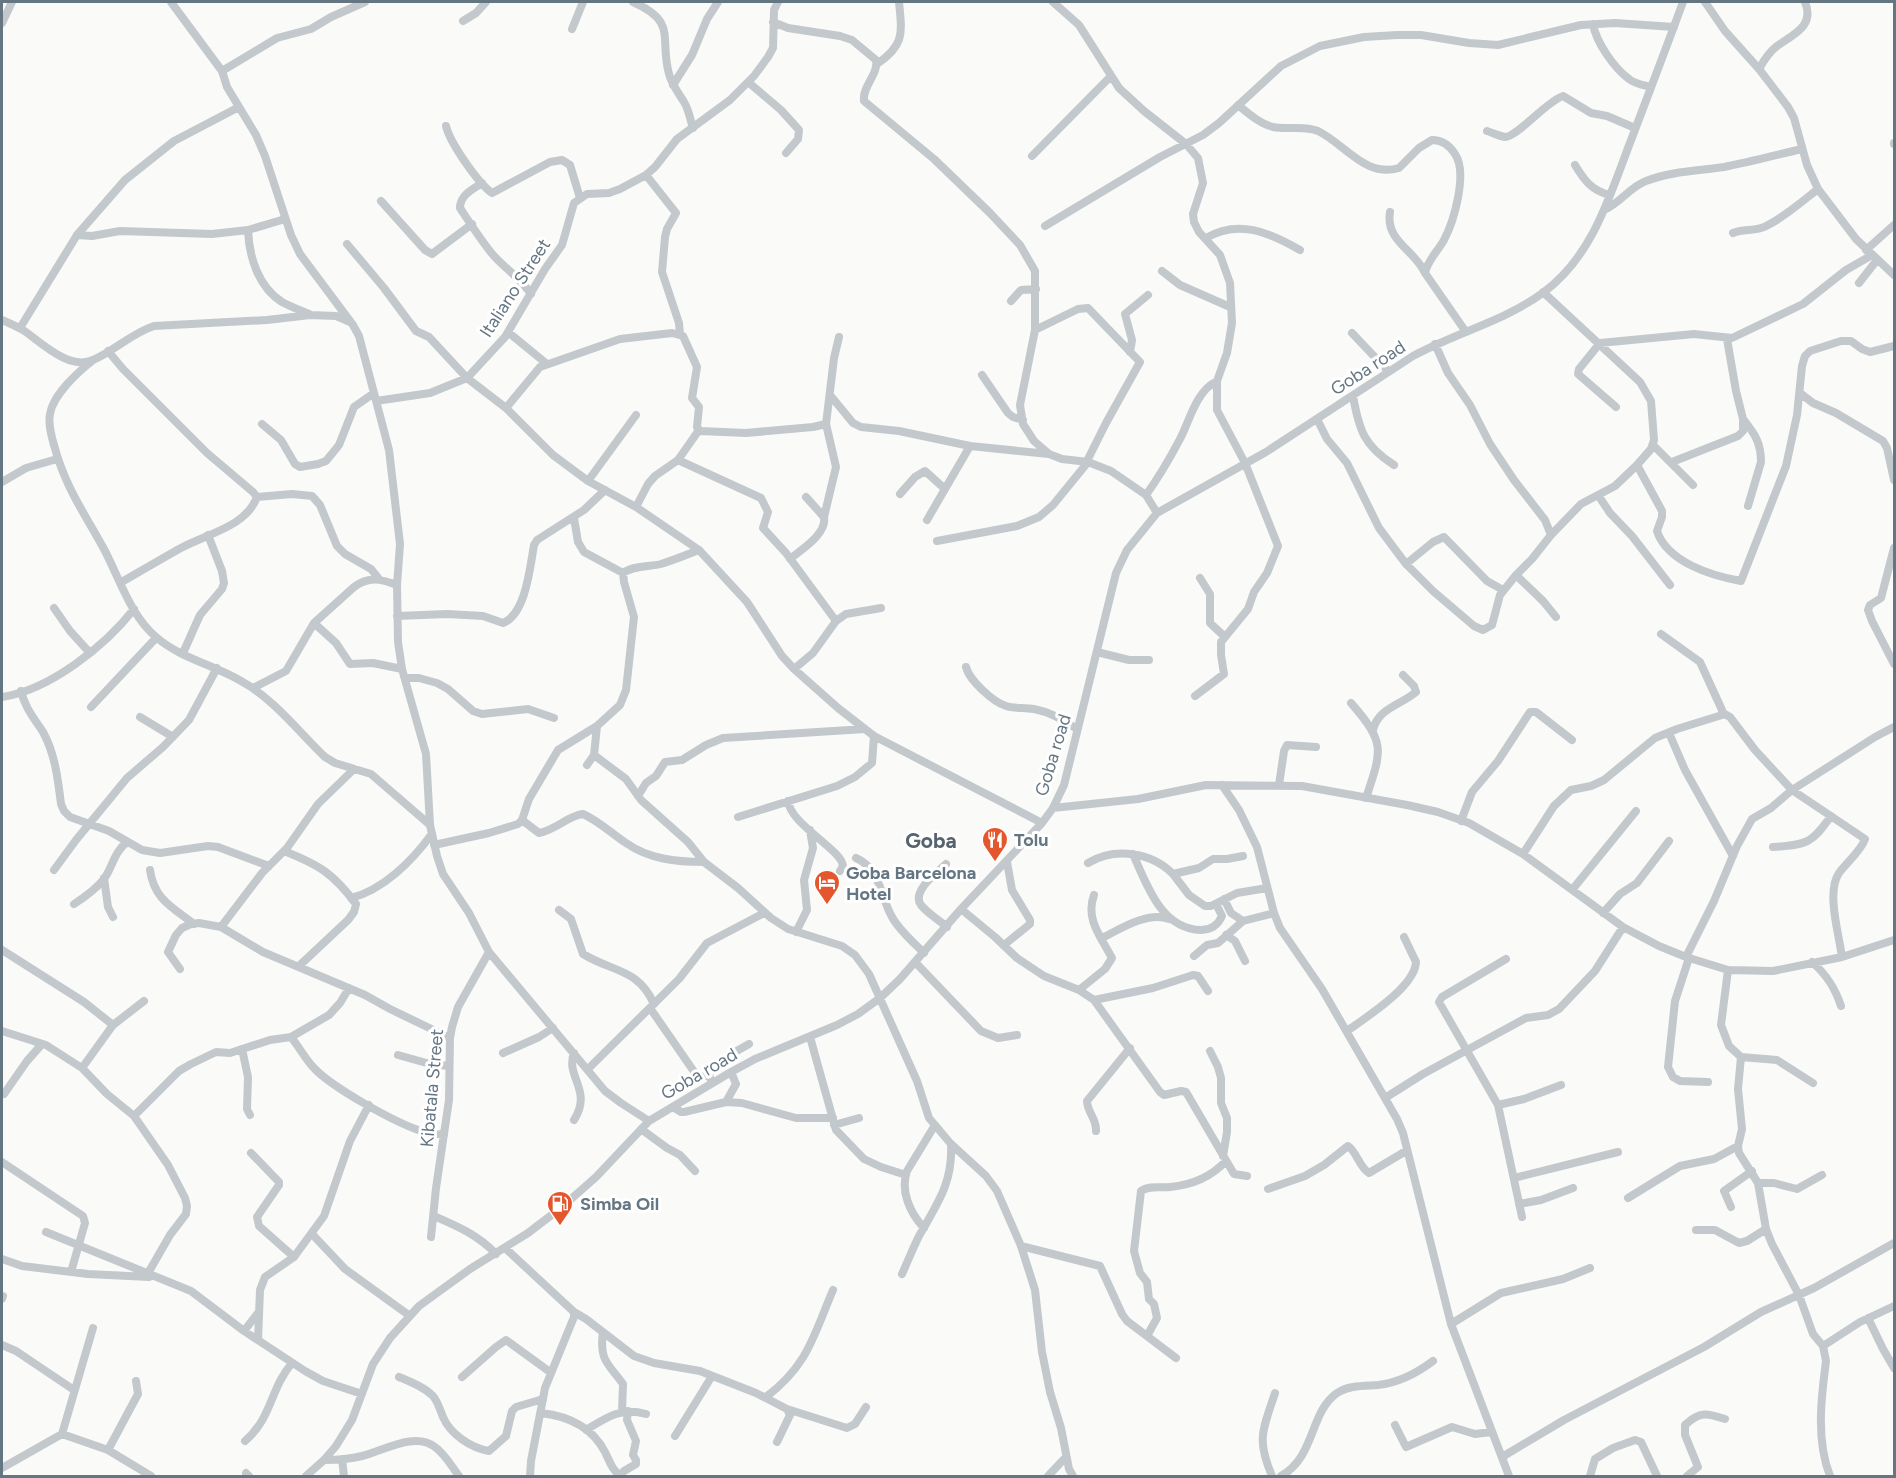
<svg xmlns="http://www.w3.org/2000/svg" width="1896" height="1478" viewBox="0 0 1896 1478" font-family="Figtree,sans-serif">
  <rect width="100%" height="100%" fill="#fafaf8"/>
  <g fill="none" stroke-linecap="round" stroke-linejoin="round">
    <path stroke="#c3c8cc" stroke-width="8" d="M 171,2 L 222,71 L 227,87 L 256,135 L 265,156 L 291,235 L 300,254 L 353,325 L 359,336 L 389,450 L 400,544 L 397,585 L 398,642 L 402,669 L 426,754 L 430,825 L 437,856 L 443,874 L 469,913 L 489,952 L 605,1091 L 621,1103 L 649,1121
      M 633,2 C 678,22 659,37 669,74 C 672,85 678,92 684,102 C 689,110 690,119 693,128
      M 1053,2 L 1079,25 L 1119,88 L 1144,111 L 1186,144 L 1198,158 L 1203,183 L 1193,214 L 1194,222 L 1199,232 L 1220,255 L 1230,283 L 1232,323 L 1227,353 L 1217,381 L 1217,410 L 1245,463 L 1278,546 L 1267,573 L 1254,592 L 1248,609 L 1221,642 L 1221,655 L 1224,674 L 1195,696
      M 1705,2 L 1725,31 L 1759,69 L 1788,107 L 1794,118 L 1807,165 L 1818,189 L 1856,239 L 1894,275
      M 463,21 L 476,13 L 486,2
      M 773,22 L 788,28 L 840,36 L 852,40 L 876,60 C 879,74 862,86 864,101 L 934,159 L 990,213 L 1020,245 L 1035,271 L 1035,330 L 1020,405 L 1023,424 L 1034,441 L 1049,454 L 1062,459 L 1088,462 L 1111,471 L 1146,495 L 1157,513
      M 2,23 L 12,2
      M 1593,24 C 1596,42 1614,68 1629,79 C 1635,84 1643,85 1651,87
      M 572,29 L 583,2
      M 877,64 C 905,45 902,33 899,2
      M 1759,69 C 1764,60 1769,52 1777,46 C 1794,34 1815,26 1805,2
      M 222,71 L 277,38 L 311,29 L 331,17 L 365,2
      M 748,82 L 781,110 L 799,130 L 798,139 L 786,153
      M 673,85 L 692,55 L 707,19 L 718,2
      M 1238,105 C 1248,113 1260,124 1273,127 C 1288,130 1304,125 1318,131 C 1345,144 1365,178 1399,168 L 1419,148 L 1432,140 C 1442,140 1450,146 1455,154 C 1468,173 1454,221 1444,240 C 1438,251 1427,261 1425,273 L 1466,332
      M 446,126 C 450,143 478,183 492,193 L 550,162 L 562,160 L 570,165 L 580,198
      M 1487,131 C 1493,133 1499,136 1505,137 C 1517,137 1547,101 1563,96 L 1591,113 L 1607,116 L 1635,128
      M 1894,143 L 1894,144
      M 1032,156 L 1110,77
      M 1575,165 C 1584,180 1592,191 1610,195
      M 646,175 L 676,213 L 667,229 L 665,237 L 662,272 L 679,323 L 680,335
      M 482,183 C 473,189 460,195 460,208 C 470,223 482,242 494,256 C 506,269 521,279 531,294
      M 381,201 L 425,250 L 432,254 L 472,224
      M 1604,210 C 1620,203 1630,187 1646,181 C 1672,171 1698,171 1724,167 C 1750,162 1776,155 1802,149
      M 1390,212 C 1385,241 1415,250 1425,273
      M 1045,226 L 1160,157 L 1203,135 L 1219,123 L 1281,66 L 1320,46 L 1364,37 L 1397,35 L 1421,35 L 1469,43 L 1498,45 L 1581,25 L 1615,23 L 1674,27
      M 248,230 C 249,256 258,287 282,302 C 291,307 300,310 309,314
      M 1733,233 C 1742,229 1752,231 1761,228 C 1777,223 1804,200 1818,189
      M 77,235 L 92,236 L 120,231 L 212,234 L 248,230 L 285,219
      M 1206,238 C 1238,219 1269,232 1300,250
      M 347,244 L 384,288 L 416,331 L 429,337 L 467,378 L 506,408 L 553,455 L 588,481 L 636,507 L 699,550 L 747,602 L 782,656 L 794,669 L 838,708 L 874,736 L 1042,823
      M 1866,250 L 1894,225
      M 1162,271 L 1180,285 L 1230,307
      M 1859,283 L 1877,260
      M 1011,301 L 1021,290 L 1036,289
      M 2,320 C 9,323 16,326 23,330 C 41,342 69,371 93,360 C 114,351 132,333 154,326 L 267,320 L 310,315 L 336,316 L 350,322
      M 20,328 L 77,235 L 125,180 L 174,141 L 239,107
      M 1035,330 L 1078,309 L 1088,308 L 1140,362 L 1106,423 L 1087,461
      M 508,332 L 547,364
      M 1352,333 L 1388,371
      M 1435,344 L 1448,373 L 1470,405 L 1490,444 L 1514,480 L 1545,520 L 1551,535
      M 108,351 L 123,369 L 207,453 L 253,492 L 257,497 C 246,527 206,534 181,548 C 161,559 141,571 120,583
      M 1130,352 L 1132,340 L 1125,314 L 1148,295
      M 92,361 C 77,373 53,395 50,414 C 48,424 51,435 54,445 C 65,487 85,514 105,551 C 120,580 131,616 156,637 C 180,658 214,665 241,681 C 274,699 298,731 325,757 L 335,763 L 371,774 L 430,825
      M 982,375 L 1008,413 L 1013,417 L 1023,420
      M 1800,393 L 1813,403 L 1836,413 L 1883,441 L 1887,448 L 1894,480
      M 830,395 L 853,423 L 861,427 L 899,431 L 970,446 L 1049,454
      M 1353,396 C 1359,430 1364,446 1394,465
      M 376,401 L 430,393 L 467,378 L 505,337 L 545,269 L 562,245 L 574,203 L 587,194 L 609,193 L 620,189 L 646,175 L 655,167 L 677,139 L 730,100 L 754,76 L 768,57 L 773,48 L 774,10 L 778,2
      M 1616,407 L 1578,374 L 1579,369 L 1600,343 L 1694,334 L 1732,338 L 1803,304 L 1846,270 L 1872,255
      M 506,408 L 540,367 L 620,339 L 672,333 L 683,336 L 697,367 L 692,398 L 699,407 L 697,427 L 700,431 L 746,433 L 813,427 L 826,424
      M 1317,419 L 1327,439 L 1347,463 L 1379,528 L 1406,564 L 1433,591 L 1474,626 L 1483,630 L 1492,625 L 1500,595 L 1516,575 L 1532,559 L 1551,535 L 1581,504 L 1615,486 L 1637,465 L 1651,449 L 1654,440 L 1651,401 L 1640,382 L 1543,292
      M 1743,419 C 1755,434 1761,443 1761,462 L 1748,506
      M 262,424 L 281,440 L 295,464 L 300,467 L 318,464 L 326,461 L 339,445 L 354,407 L 374,393
      M 1653,445 L 1693,485
      M 678,460 L 761,498 L 768,512 L 763,528 L 786,553 L 836,621
      M 1672,462 L 1738,436 L 1743,431 L 1743,419 L 1736,391 L 1727,339
      M 1637,465 L 1662,511 L 1662,517 L 1657,531 C 1667,562 1712,576 1741,581 L 1786,466 L 1797,415 L 1802,366 L 1805,356 L 1810,351 L 1841,341 L 1851,341 L 1862,349 L 1870,352 L 1894,346
      M 588,481 L 636,415
      M 2,482 L 26,468 L 57,459
      M 900,494 L 915,477 L 925,471 L 945,489
      M 1146,495 C 1159,477 1170,458 1180,439 C 1190,420 1196,391 1217,381
      M 1598,495 L 1610,513 L 1632,536 L 1670,585
      M 257,497 L 292,494 L 312,496 L 320,505 L 337,546 L 345,554 L 371,569 L 379,579
      M 636,507 L 648,484 L 655,476 L 678,460 L 699,430
      M 824,517 L 836,467 L 826,424 L 834,358 L 839,337
      M 574,518 L 578,542 L 584,552 L 623,573
      M 927,520 L 970,446
      M 937,541 L 1017,526 L 1039,517 L 1053,505 L 1088,462
      M 1894,548 L 1881,598 L 1870,605 L 1868,610 L 1872,621 L 1894,664
      M 790,559 C 802,549 827,534 824,517 L 806,497
      M 1406,564 L 1433,542 L 1444,537 L 1487,581 L 1503,590
      M 1516,575 L 1543,601 L 1556,617
      M 1200,578 L 1210,594 L 1210,623 L 1225,637
      M 54,608 L 70,631 L 90,653
      M 397,616 L 447,614 L 483,616 L 503,623 C 526,614 530,567 534,545 L 537,540 L 584,510 L 605,490
      M 314,623 L 336,643 L 350,664 L 373,663 L 402,669
      M 1097,652 L 1129,660 L 1149,660
      M 183,653 L 200,615 L 222,589 L 224,583 L 222,571 L 208,535
      M 966,667 C 969,680 993,702 1006,706 C 1015,709 1025,707 1034,709 C 1050,712 1064,720 1077,729
      M 794,669 L 813,653 L 836,621 L 846,614 L 881,608
      M 405,678 L 419,678 L 437,683 L 448,689 L 473,711 L 482,714 L 528,709 L 554,718
      M 253,688 L 286,671 L 314,623 L 354,587 C 369,576 381,579 397,585
      M 21,691 C 25,708 34,718 43,732 C 55,754 58,779 61,804 L 64,811 L 70,817 L 109,831 L 142,850 L 160,853 L 208,846 L 218,847 L 269,866
      M 2,697 C 50,690 105,646 134,609
      M 1351,703 C 1386,743 1382,750 1366,798
      M 91,707 L 156,638
      M 1723,713 L 1730,717 L 1755,750 L 1792,790 L 1865,839 C 1861,851 1847,862 1839,873 C 1826,892 1839,934 1842,957
      M 140,717 L 173,737
      M 1373,730 C 1378,708 1401,705 1416,692 L 1414,686 L 1403,675
      M 1669,733 L 1685,770 L 1733,856
      M 594,755 L 626,779 L 641,800 L 688,842 L 704,862 L 738,888 L 771,918 L 788,929 L 842,946 L 855,955 L 869,974 L 917,1081 L 929,1118 L 951,1144 L 986,1176 L 997,1191 L 1021,1246 L 1035,1290 L 1042,1352 L 1050,1392 L 1061,1428 L 1069,1469 L 1073,1476
      M 587,765 L 594,755 L 597,726
      M 1222,785 L 1239,810 L 1257,847 L 1274,913 L 1280,928 L 1322,989 L 1397,1119 L 1403,1133 L 1451,1324 L 1509,1476
      M 1279,785 L 1284,751 L 1287,745 L 1316,747
      M 638,796 L 646,783 L 656,776 L 665,762 L 682,760 L 706,745 L 723,738 L 865,729
      M 788,801 C 790,824 842,850 843,866 L 840,871
      M 1053,808 L 1138,799 L 1206,785 L 1302,786 L 1407,805 L 1438,812 L 1469,823 L 1523,854 L 1623,927 L 1659,946 L 1686,957 L 1728,970 L 1773,971 L 1842,957 L 1894,940
      M 738,817 L 837,786 L 855,777 L 872,763 L 874,736
      M 522,820 L 539,833 C 556,830 569,815 583,814 C 599,821 612,834 626,843 C 649,859 676,862 704,862
      M 1461,821 L 1472,792 L 1498,761 L 1530,712 L 1536,712 L 1572,740
      M 434,845 L 489,833 L 518,824 L 522,820 L 529,799 L 558,750 L 597,726 L 620,705 L 626,690 L 634,617 L 624,582 L 623,573 C 633,565 650,567 661,564 C 674,560 686,555 699,550
      M 1773,847 C 1807,845 1812,843 1831,816
      M 284,851 C 319,865 333,873 356,904 L 354,912 L 348,920 L 299,966
      M 1133,854 C 1147,885 1161,929 1201,930 C 1211,930 1218,925 1222,916 L 1216,904
      M 1523,854 L 1554,806 L 1571,790 L 1591,786 L 1604,780 L 1655,738 L 1677,729 L 1722,715 L 1722,710 L 1700,662 L 1661,634
      M 856,858 C 881,869 880,896 892,917 C 899,930 913,942 924,953
      M 1088,863 C 1115,847 1151,852 1173,874 L 1199,868 L 1213,859 L 1227,859 L 1243,856
      M 946,864 C 937,872 911,892 921,905 C 927,913 939,920 947,927
      M 54,870 L 76,840 L 127,778 L 163,747 L 189,720 L 217,668
      M 150,870 C 154,899 172,907 194,924
      M 1173,874 L 1189,895 L 1205,906 L 1211,906 L 1237,893 L 1267,888
      M 104,878 L 108,907 L 113,917
      M 1572,890 L 1636,811
      M 351,898 C 383,890 412,861 431,835
      M 1224,899 L 1231,913 L 1243,921
      M 74,904 C 85,897 96,889 104,879 C 113,866 114,852 127,842
      M 961,909 L 995,937 L 1017,958 L 1044,976 L 1079,990 L 1094,1000 L 1160,1092 L 1164,1095 L 1181,1091 L 1186,1092 L 1234,1174 L 1247,1176
      M 559,910 L 571,919 L 583,954 C 612,972 638,968 654,1004
      M 1603,913 L 1620,894 L 1637,883 L 1669,841
      M 221,927 L 262,873 L 287,848 L 318,804 L 354,769
      M 796,932 L 807,910 L 804,880 L 813,848 L 810,830
      M 1226,935 L 1235,941 L 1245,961
      M 1102,938 C 1120,929 1148,911 1169,919
      M 1004,945 L 1030,924 L 1030,920 L 1012,890 L 1007,862
      M 2,950 L 84,1002 L 113,1025 L 82,1068
      M 1194,956 L 1207,945 L 1218,943 L 1243,921 L 1274,913
      M 1686,957 L 1714,901 L 1737,846 L 1752,819 L 1771,808 L 1792,790 L 1875,737 L 1894,727
      M 1689,958 L 1675,1001 L 1668,1067 L 1673,1077 L 1680,1081 L 1708,1082
      M 1506,959 L 1442,997 L 1439,1002 L 1498,1105 L 1522,1217
      M 915,962 L 981,1031 L 998,1038 L 1017,1035
      M 1812,962 C 1827,975 1835,988 1841,1006
      M 180,969 L 168,952 L 176,935 L 182,928 L 191,924 L 199,923 L 221,927 L 263,952 L 365,995 L 390,1009 L 450,1038
      M 1728,970 L 1721,1025 L 1729,1046 L 1741,1057 L 1777,1060 L 1813,1083
      M 1079,990 L 1105,969 L 1112,958 C 1101,937 1085,919 1094,895
      M 1094,1000 L 1153,988 L 1193,975 L 1198,976 L 1208,991
      M 650,1008 L 695,1073 L 700,1077 L 709,1075 L 712,1083
      M 113,1025 L 144,1001
      M 2,1031 L 46,1045 L 82,1068 L 107,1094 L 134,1116 L 168,1165 L 185,1198 L 187,1206 L 186,1214 L 170,1235 L 147,1275
      M 1347,1031 C 1365,1018 1415,987 1416,962 L 1404,937
      M 291,1037 C 299,1047 305,1058 313,1067 C 331,1087 394,1122 421,1131 C 428,1133 436,1134 444,1135
      M 810,1037 L 836,1130 L 864,1159 L 881,1167 L 906,1175
      M 242,1049 L 248,1077 L 247,1109 L 250,1115
      M 1210,1051 L 1218,1067 L 1221,1078 L 1221,1103 L 1227,1118 L 1227,1132 L 1223,1156
      M 503,1053 L 539,1037 L 553,1028
      M 398,1055 L 430,1064 L 449,1066
      M 1741,1057 L 1738,1089 L 1742,1129 L 1738,1146 L 1739,1153 L 1758,1183 L 1766,1229 L 1772,1244 L 1799,1295 L 1813,1334 L 1823,1346 L 1826,1361 C 1821,1399 1816,1440 1830,1476
      M 588,1069 L 679,979 L 707,943 L 764,913
      M 707,1075 L 735,1052 L 749,1044
      M 4,1094 L 27,1061 L 42,1044
      M 1385,1098 L 1423,1074 L 1526,1018 L 1548,1015 L 1559,1009 L 1595,971 L 1623,927
      M 726,1102 L 736,1084 L 731,1072
      M 1498,1105 L 1524,1099 L 1561,1085
      M 673,1107 L 681,1112 L 684,1112 L 726,1102 L 742,1103 L 796,1118 L 833,1118
      M 134,1116 L 179,1071 L 191,1064 L 216,1052 L 230,1053 L 270,1040 L 291,1037 L 329,1015 L 340,1003 L 349,988
      M 574,1120 C 593,1090 565,1077 574,1053
      M 834,1125 L 859,1118
      M 641,1129 L 667,1148 L 680,1155 L 695,1171
      M 1096,1131 C 1097,1119 1087,1112 1087,1101 L 1130,1048
      M 251,1153 L 279,1182 L 279,1185 L 257,1217 L 259,1226 L 294,1257
      M 2,1162 L 83,1216 L 85,1223 L 71,1272
      M 1514,1178 L 1618,1152
      M 1758,1183 L 1774,1183 L 1797,1189 L 1822,1175
      M 1268,1189 L 1305,1176 L 1324,1165 L 1348,1146 C 1357,1152 1359,1167 1369,1173 L 1406,1151
      M 1628,1198 L 1680,1166 L 1714,1159 L 1738,1146
      M 1519,1204 L 1541,1200 L 1573,1188
      M 1731,1207 L 1724,1191 L 1752,1171
      M 434,1216 C 457,1226 478,1235 496,1254
      M 924,1228 C 910,1213 900,1191 907,1171 L 935,1125
      M 1696,1230 L 1715,1230 L 1739,1243 L 1747,1241 L 1766,1229
      M 46,1232 L 191,1291 L 244,1331 L 305,1371 L 323,1381 L 362,1394
      M 312,1234 L 345,1269 L 410,1316
      M 431,1237 L 436,1188 L 449,1100 L 450,1038 L 452,1027 L 458,1007 L 489,952
      M 1021,1246 L 1100,1266 L 1122,1314 L 1127,1321 L 1176,1358
      M 505,1248 L 574,1312 L 574,1317 L 545,1388 L 531,1461 L 530,1476
      M 2,1259 L 22,1266 L 88,1274 L 149,1277
      M 902,1274 C 908,1261 913,1248 919,1236 C 937,1204 953,1183 951,1144
      M 2,1299 L 3,1296
      M 574,1312 L 586,1319 L 634,1356 L 654,1363 L 700,1371 L 756,1393 L 787,1409 L 790,1415 L 777,1442
      M 1868,1318 L 1883,1349 L 1894,1368
      M 1451,1324 L 1501,1293 L 1563,1279 L 1590,1268
      M 244,1331 L 258,1313
      M 603,1332 C 599,1361 608,1363 623,1384 L 622,1412
      M 1147,1336 L 1157,1318 L 1154,1304 L 1149,1299 L 1147,1282 L 1140,1273 L 1134,1251 L 1141,1191 C 1149,1185 1160,1188 1170,1187 C 1192,1185 1211,1177 1226,1161
      M 258,1340 L 260,1290 L 265,1277 L 294,1257 L 324,1216 L 350,1141 L 369,1105
      M 2,1345 L 16,1351 L 74,1390
      M 1823,1346 L 1860,1322 L 1894,1306
      M 399,1377 C 411,1382 424,1387 433,1396 C 438,1402 440,1410 443,1417 C 450,1434 471,1448 489,1451 L 506,1436 L 512,1411 L 516,1407 L 543,1399
      M 462,1377 L 496,1347 L 506,1340 L 550,1372
      M 766,1397 C 808,1365 813,1337 833,1290
      M 787,1409 L 847,1428 L 855,1424 L 866,1407
      M 541,1413 C 568,1416 592,1427 605,1452 C 610,1462 612,1470 621,1476
      M 1395,1425 L 1406,1447 L 1452,1427 L 1475,1434 L 1492,1432
      M 586,1430 C 607,1417 621,1407 646,1414
      M 62,1434 L 93,1328
      M 675,1436 L 712,1376
      M 245,1441 C 272,1418 270,1389 292,1363
      M 108,1450 L 138,1394 L 136,1381
      M 1502,1457 L 1564,1420 L 1704,1347 L 1761,1312 L 1814,1288 L 1894,1243
      M 342,1459 L 344,1476
      M 324,1460 C 337,1460 350,1459 362,1456 C 383,1451 415,1431 435,1447 C 445,1454 452,1467 459,1476
      M 2,1468 L 62,1434 L 108,1450 L 151,1476
      M 246,1473 L 249,1476
      M 306,1476 L 324,1460 L 336,1446 L 352,1420 L 373,1364 L 390,1338 L 419,1306 L 470,1269 L 528,1233 L 562,1207 L 596,1177 L 649,1121 L 731,1072 L 755,1059 L 837,1025 L 858,1014 L 880,998 L 900,979 L 961,909 L 1042,823 L 1053,808 L 1064,785 L 1116,573 L 1127,550 L 1157,513 L 1266,452 L 1413,356 C 1455,333 1505,321 1544,292 C 1595,254 1611,191 1633,135 C 1650,90 1667,46 1683,2
      M 620,1476 L 624,1471 L 636,1464 L 636,1460 L 633,1455 L 636,1441 L 627,1420 L 628,1411
      M 1048,1476 L 1066,1457
      M 1272,1476 C 1256,1438 1263,1430 1275,1393
      M 1281,1476 C 1316,1456 1309,1413 1337,1393 C 1349,1385 1364,1386 1378,1385 C 1397,1383 1417,1373 1433,1361
      M 1590,1476 L 1595,1459 L 1613,1448 L 1635,1440 L 1641,1442 L 1657,1476
      M 1687,1476 L 1698,1467 L 1685,1435 L 1685,1425 C 1700,1411 1707,1413 1725,1419"/>
  </g>
  <defs>
    <symbol id="restaurant-pin" viewBox="-11 -11 22 30"><path d="M0 17L-7.5 6A9.5 9.5 0 1 1 7.5 6Z" fill="#e4572e" stroke="#fff"/><path d="M-5-6h1v4h1v-4h1v4h1v-4h1v5L-1.5 .5V6h-2V.5L-5-1ZM5-6V6H3V1.5H1.5Q1.5-4 5-6Z" fill="#fff"/></symbol>
    <symbol id="hotel-pin" viewBox="-11 -11 22 30"><path d="M0 17L-7.5 6A9.5 9.5 0 1 1 7.5 6Z" fill="#e4572e" stroke="#fff"/><path d="M-6-4.5h1.5V1H6V5H4.5V3h-9V5H-6ZM-4 0a1.8 1.8 0 1 1 3.6 0ZM.5 0V-2.5h3Q6-2.5 6 0Z" fill="#fff"/></symbol>
    <symbol id="fuel-pin" viewBox="-11 -11 22 30"><path d="M0 17L-7.5 6A9.5 9.5 0 1 1 7.5 6Z" fill="#e4572e" stroke="#fff"/><path d="M-5.5-6h7V0h2V4h1.3V-2.5L3-4.5l.8-.8L6-3V5H2.5V1h-1V6h-7ZM-4.2-4.7v3.2H.2V-4.7Z" fill="#fff"/></symbol>
  </defs>
  <g fill-rule="evenodd">
    <use href="#restaurant-pin" x="980" y="825" width="30" height="40"/>
    <use href="#hotel-pin" x="812" y="868" width="30" height="40"/>
    <use href="#fuel-pin" x="545" y="1189" width="30" height="40"/>
  </g>
  <g text-anchor="middle" dominant-baseline="central" stroke-width="6" stroke-linejoin="round" paint-order="stroke">
    <g font-size="18" fill="#657683" stroke="#fff">
      <text transform="translate(515 288) rotate(-57)">Italiano Street</text>
      <text transform="translate(1368 368) rotate(-33)">Goba road</text>
      <text transform="translate(1053 755) rotate(-73)">Goba road</text>
      <text transform="translate(699 1074) rotate(-30)">Goba road</text>
      <text transform="translate(432 1088) rotate(-85)">Kibatala Street</text>
    </g>
    <g font-size="18" font-weight="bold" fill="#657683" stroke="#fff" text-anchor="start">
      <text x="1014" y="840">Tolu</text>
      <text x="846" y="873">Goba Barcelona<tspan x="846" dy="21">Hotel</tspan></text>
      <text x="580" y="1204">Simba Oil</text>
    </g>
    <g font-size="21" font-weight="bold" fill="#57646e" stroke="#fff">
      <text x="931" y="840">Goba</text>
    </g>
  </g>
  <rect width="1896" height="1478" fill="none" stroke="#657683" stroke-width="6"/>
</svg>
